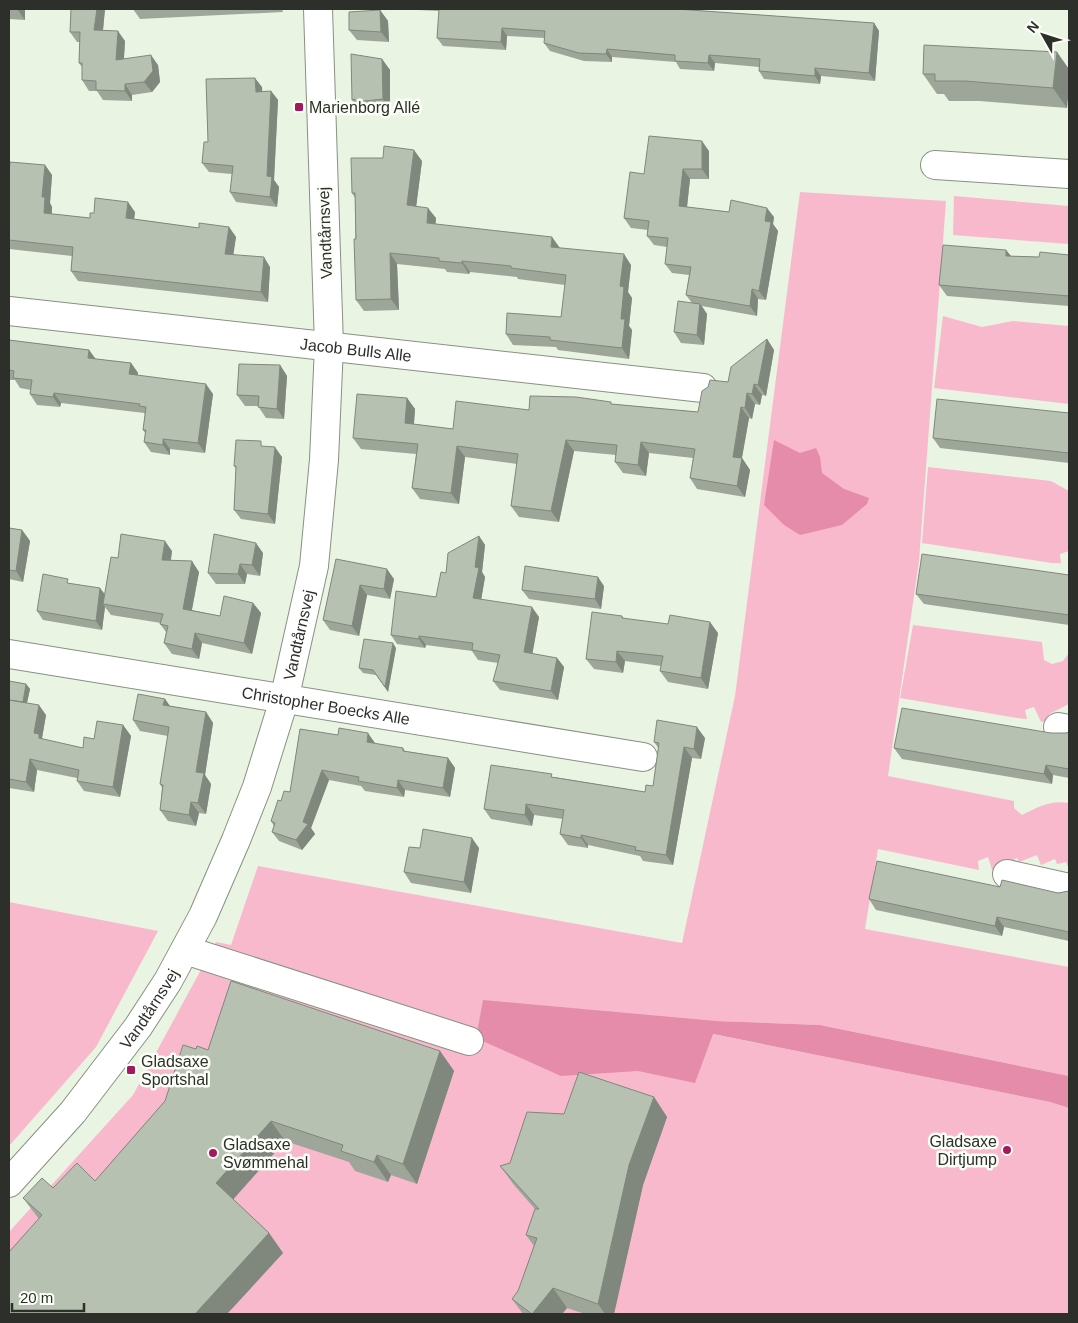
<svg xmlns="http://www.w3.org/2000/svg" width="1078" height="1323" viewBox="0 0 1078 1323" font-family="Arial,sans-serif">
  <rect width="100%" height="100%" fill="#eaf4e3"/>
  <path fill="#f8b9cd" d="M 800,192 L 946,201 L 919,561 L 888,776 L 1014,801 L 1014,808 L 1022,815 C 1038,807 1051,800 1069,803 L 1069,869 L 1066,862 L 1057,864 L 1055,859 L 1041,865 L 1037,855 L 1019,862 L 1017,858 L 1009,862 L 1002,870 L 992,870 L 988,857 L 978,861 L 979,870 L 878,849 L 865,929 L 1069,967 L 1069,1076 L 820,1025 L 716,1021 L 712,1034 L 1050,1102 L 1069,1108 L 1069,1314 L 9,1314 L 9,1232 L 133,1095 L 216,942 L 231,945 L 258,866 L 682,943 L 735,696 Z
    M 954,196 L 1069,206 L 1069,244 L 953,235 Z
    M 943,316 L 982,327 L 1013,321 L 1069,326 L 1069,404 L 934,388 Z
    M 928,467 L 1051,481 L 1069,491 L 1069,551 L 1060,554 L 1061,563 L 1052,563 L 922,543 Z
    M 913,625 L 1042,642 L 1044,660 L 1052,664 L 1063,661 L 1069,653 L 1069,704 L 1049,714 L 1050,720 L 1041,722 L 1034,707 L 1025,710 L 1027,719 L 1017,718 L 900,698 Z
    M 9,902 L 158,931 L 96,1047 L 9,1146 Z"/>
  <path fill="#e58cab" d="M 774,440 L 800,453 L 816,448 L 820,457 L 822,473 L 844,489 L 869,498 L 867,504 L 842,525 L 800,535 L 784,525 L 764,505 Z
    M 483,1000 L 716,1021 L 820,1025 L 1069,1076 L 1069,1108 L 1050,1102 L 713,1034 L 695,1083 L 638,1071 L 561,1076 L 476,1038 Z"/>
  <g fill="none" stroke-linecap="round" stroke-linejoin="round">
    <defs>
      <g id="minor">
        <path d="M 935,165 L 1069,174"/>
        <path id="s1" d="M 9,311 L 703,388"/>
        <path id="s2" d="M 9,654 L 643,757"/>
        <path d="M 1058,727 L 1069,729"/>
        <path d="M 1007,874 L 1069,888"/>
        <path d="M 185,950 L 469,1041"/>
        <path id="s3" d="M 9,1183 L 73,1112 L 138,1027 L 168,981 L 203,916 L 236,840 L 257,787 L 284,700 L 314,566 L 324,460 L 329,346 L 318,9"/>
      </g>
    </defs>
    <use href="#minor" stroke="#889182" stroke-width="30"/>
    <use href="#minor" stroke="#fff" stroke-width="28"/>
  </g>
  <path fill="#9da698" d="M 9,9 L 25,9 L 25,20 L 9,19 Z
    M 68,9 L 105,9 L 103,30 L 125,41 L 124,59 L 158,65 L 160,82 L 152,92 L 132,95 L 132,101 L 103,100 L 97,91 L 89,91 L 82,80 L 82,67 L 79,63 L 80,42 L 77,42 L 70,32 L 71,10 Z
    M 133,9 L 282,9 L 283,12 L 140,19 Z
    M 418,9 L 676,9 L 874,23 L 879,31 L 875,81 L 821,76 L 820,84 L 764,79 L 759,71 L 759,67 L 715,63 L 714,71 L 680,69 L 676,62 L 612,57 L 612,62 L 584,61 L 550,51 L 544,43 L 544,38 L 507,36 L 506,50 L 443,46 L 437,38 L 439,11 L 418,10 Z
    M 380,10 L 388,21 L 389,42 L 357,40 L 349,30 Z
    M 1057,52 L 1067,108 L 979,101 L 949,101 L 944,94 L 937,94 L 923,74 Z
    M 382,59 L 390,70 L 390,110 L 363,112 L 361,110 L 360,110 L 352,100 Z
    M 262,87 L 262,91 L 271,91 L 278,100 L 274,180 L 279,187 L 277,207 L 236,202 L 230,192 L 232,174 L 209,172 L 202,163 L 208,142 Z
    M 709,151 L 709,179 L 690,179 L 687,207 L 774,217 L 773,224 L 778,231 L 766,300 L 758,299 L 757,316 L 702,306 L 707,314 L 704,345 L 681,343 L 674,332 L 692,303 L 686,295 L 689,275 L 672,273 L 665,264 L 667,247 L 654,245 L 647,236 L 648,230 L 631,228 L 624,218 L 644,174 Z
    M 422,161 L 416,206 L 436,218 L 435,224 L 560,248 L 631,265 L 628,292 L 632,298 L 629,326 L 632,330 L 629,359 L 558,350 L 556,347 L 513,345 L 506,334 L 561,317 L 565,285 L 518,279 L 517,277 L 470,272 L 469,274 L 447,272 L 445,269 L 397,264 L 399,310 L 364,311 L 356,300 L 355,198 L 352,193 Z
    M 45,165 L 52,175 L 50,203 L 52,207 L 52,214 L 90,218 L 94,213 L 135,212 L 134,219 L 199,228 L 229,227 L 236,237 L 233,254 L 270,267 L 268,302 L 78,281 L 71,271 L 72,256 L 9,249 L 9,174 Z
    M 1006,250 L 1011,256 L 1039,257 L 1069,255 L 1069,306 L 947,296 L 939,285 Z
    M 767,339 L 774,350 L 766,396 L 762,395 L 760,405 L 755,404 L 752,419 L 749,418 L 742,458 L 750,470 L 745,497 L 697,489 L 690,478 L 693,458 L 649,453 L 646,476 L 623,473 L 615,462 L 616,455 L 574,451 L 559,522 L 519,517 L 511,506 L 517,464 L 465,457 L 459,504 L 420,499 L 412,488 L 416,454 L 361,449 L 353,438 L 407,398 L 415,409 L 414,424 L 453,429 L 529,410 L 613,404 L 698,412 L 728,382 Z
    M 9,340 L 89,350 L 96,359 L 131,363 L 138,373 L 137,375 L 213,394 L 205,453 L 170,449 L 170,455 L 151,452 L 144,442 L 145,433 L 143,430 L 145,414 L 144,413 L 61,403 L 60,407 L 37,405 L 30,394 L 31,390 L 20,388 L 15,380 L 9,380 Z
    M 280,365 L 287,376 L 284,419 L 266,418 L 258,406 L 245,406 L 237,395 Z
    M 1069,413 L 1069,463 L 940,448 L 933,438 Z
    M 264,447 L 282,457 L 275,524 L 241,519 L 234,510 L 236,469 L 234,466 Z
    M 9,528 L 22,530 L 30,541 L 23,582 L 9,579 Z
    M 479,536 L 485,545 L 482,572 L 485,577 L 481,599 L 539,617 L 532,654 L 557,658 L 564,667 L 558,700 L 500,690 L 493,681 L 498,663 L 478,660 L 472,651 L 426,645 L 425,648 L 397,644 L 391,635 L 436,597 L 446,573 Z
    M 172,551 L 171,560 L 199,572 L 192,610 L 220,616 L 253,603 L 261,613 L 252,654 L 202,643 L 199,659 L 172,654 L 164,643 L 166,632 L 160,624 L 161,623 L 111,615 L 105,607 L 102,630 L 43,620 L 37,611 L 72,584 L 105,595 L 118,558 Z
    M 263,553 L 260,576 L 247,574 L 245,584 L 216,584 L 208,573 Z
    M 336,559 L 394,579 L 390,599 L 367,595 L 359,636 L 330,630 L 323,620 Z
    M 1069,575 L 1069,625 L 924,604 L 916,594 Z
    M 604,586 L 601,609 L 529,599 L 522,590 Z
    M 622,616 L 624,619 L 718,633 L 708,689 L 668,682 L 660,671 L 661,666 L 625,661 L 623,673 L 594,669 L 586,659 Z
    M 396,648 L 388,692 L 376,675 L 363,673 L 359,668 Z
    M 9,681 L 26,684 L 30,689 L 27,703 L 46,715 L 42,738 L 43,739 L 83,748 L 94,739 L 123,725 L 131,736 L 120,797 L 84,791 L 77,781 L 77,778 L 37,770 L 34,792 L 9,788 Z
    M 165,699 L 170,706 L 206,712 L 213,723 L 205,775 L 211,784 L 206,814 L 199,813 L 196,826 L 168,821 L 160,810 L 162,788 L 160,784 L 168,736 L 140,731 L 133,720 Z
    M 300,729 L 375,743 L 375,744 L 403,748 L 405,751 L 448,758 L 455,768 L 450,797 L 405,790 L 404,797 L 365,791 L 361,786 L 329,780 L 311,828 L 315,834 L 302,850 L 279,841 L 272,832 L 274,826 L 271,821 L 281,801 L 290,792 Z
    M 1069,732 L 1069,778 L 1053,775 L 1052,784 L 902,759 L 894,748 L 1051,733 L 1066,733 Z
    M 705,738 L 701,759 L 692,758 L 673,865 L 643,861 L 640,856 L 588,845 L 588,848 L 568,845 L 560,834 L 563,819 L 534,815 L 532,826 L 491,819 L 484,809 L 554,777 L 645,792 L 653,786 L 659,749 L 654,742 Z
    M 420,848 L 479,848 L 471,893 L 411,883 L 404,872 Z
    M 1000,887 L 1058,893 L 1069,891 L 1069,941 L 1004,927 L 1002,936 L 876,910 L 869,899 Z
    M 196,1049 L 208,1050 L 440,1051 L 454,1071 L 417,1184 L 391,1175 L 388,1182 L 355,1171 L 349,1162 L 285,1141 L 233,1199 L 269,1233 L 283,1253 L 227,1314 L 9,1314 L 39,1219 L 23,1198 L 53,1188 L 95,1181 L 165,1101 Z
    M 654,1097 L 667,1117 L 643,1185 L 614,1314 L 585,1314 L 567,1308 L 562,1314 L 523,1314 L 512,1299 L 518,1291 L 534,1246 L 526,1235 L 535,1209 L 514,1185 L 500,1166 L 510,1163 L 564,1114 Z"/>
  <path fill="#80877c" d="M 18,9 L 25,9 L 25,20 L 17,9 Z
    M 97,9 L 105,9 L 102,40 L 94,30 Z
    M 380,10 L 388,21 L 389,42 L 381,32 Z
    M 874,23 L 879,31 L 875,81 L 869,73 Z
    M 502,28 L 507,36 L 506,50 L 501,42 Z
    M 118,31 L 125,41 L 123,71 L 116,60 Z
    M 607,49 L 612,57 L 612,62 L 606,54 Z
    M 1057,52 L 1069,69 L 1069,89 L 1067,108 L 1053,88 Z
    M 151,55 L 158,65 L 160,82 L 152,92 L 144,82 Z
    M 709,55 L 715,63 L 714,71 L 708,63 Z
    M 382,59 L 390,70 L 390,110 L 383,99 Z
    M 815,68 L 821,76 L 820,84 L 815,76 Z
    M 255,78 L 262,87 L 263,102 L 256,92 Z
    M 125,84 L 132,95 L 132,101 L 125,91 Z
    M 271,91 L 278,100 L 274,180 L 279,187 L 277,207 L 270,197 L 267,176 Z
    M 702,141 L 709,151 L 709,179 L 702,169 Z
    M 414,150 L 422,161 L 415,216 L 407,205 Z
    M 45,165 L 52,175 L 50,203 L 52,207 L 51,223 L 44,213 L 42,197 Z
    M 683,169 L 690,179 L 686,216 L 679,206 Z
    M 128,202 L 135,212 L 133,228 L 126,218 Z
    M 428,208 L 436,218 L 435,234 L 427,223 Z
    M 767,208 L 774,217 L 773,224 L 778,231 L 766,300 L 759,291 L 765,221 Z
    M 229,227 L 236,237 L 232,264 L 225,254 Z
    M 552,237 L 560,248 L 551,247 Z
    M 1006,250 L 1014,260 L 1006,256 Z
    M 390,253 L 397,264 L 399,310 L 391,299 Z
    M 624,254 L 631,265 L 628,292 L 632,298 L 629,326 L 632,330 L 629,359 L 622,348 L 620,286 Z
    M 264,257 L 270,267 L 268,302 L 261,292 Z
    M 462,261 L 470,272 L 469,274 L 462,263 Z
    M 752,289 L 758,299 L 757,316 L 750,306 Z
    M 700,304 L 707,314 L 704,345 L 697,335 Z
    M 767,339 L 774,350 L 766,396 L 758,385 Z
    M 89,350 L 96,360 L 88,358 Z
    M 131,363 L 138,373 L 136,384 L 129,374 Z
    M 280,365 L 287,376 L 284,419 L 277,409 Z
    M 206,384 L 213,394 L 205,453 L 198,443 Z
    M 754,384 L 762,395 L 760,405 L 752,394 Z
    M 54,393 L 61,403 L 60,407 L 53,397 Z
    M 747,393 L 755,404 L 752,419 L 745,408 Z
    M 407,398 L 415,409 L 413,434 L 405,423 Z
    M 741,407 L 749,418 L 740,468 L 733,457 Z
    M 163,439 L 170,449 L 170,455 L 163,445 Z
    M 566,440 L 574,451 L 559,522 L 551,511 Z
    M 641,442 L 649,453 L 646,476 L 638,465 Z
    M 457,446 L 465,457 L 459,504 L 451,493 Z
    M 275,447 L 282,457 L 275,524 L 268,514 Z
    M 742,458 L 750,470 L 745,497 L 737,486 Z
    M 22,530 L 30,541 L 23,582 L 16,571 Z
    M 479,536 L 485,545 L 482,572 L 485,577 L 480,607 L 473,598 L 475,567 Z
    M 165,541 L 172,551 L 169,570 L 162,560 Z
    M 256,543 L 263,553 L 260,576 L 252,565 Z
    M 192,561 L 199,572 L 190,619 L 183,609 Z
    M 240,564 L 247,574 L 245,584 L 238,574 Z
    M 387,569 L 394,579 L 390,599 L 384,589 Z
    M 598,577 L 604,586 L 601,609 L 595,599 Z
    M 360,585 L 367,595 L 359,636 L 352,626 Z
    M 100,588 L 107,597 L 103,604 L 105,607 L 102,630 L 96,621 Z
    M 253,603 L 261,613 L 252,654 L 244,643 Z
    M 532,607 L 539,617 L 531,662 L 524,652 Z
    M 710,622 L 718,633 L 708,689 L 701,678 Z
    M 195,633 L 202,643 L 199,659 L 192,649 Z
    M 419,636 L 426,645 L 425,648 L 419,639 Z
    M 393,643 L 396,648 L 388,692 L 385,687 Z
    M 617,651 L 625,661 L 623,673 L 616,662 Z
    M 557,658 L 564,667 L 558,700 L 551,691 Z
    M 26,684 L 30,689 L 26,707 L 23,702 Z
    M 165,699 L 172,709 L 163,705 Z
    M 39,705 L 46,715 L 42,738 L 47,744 L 46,749 L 34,733 Z
    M 206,712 L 213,723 L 205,775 L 211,784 L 206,814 L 198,803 L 196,772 Z
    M 123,725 L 131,736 L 120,797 L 113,787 Z
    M 697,727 L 705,738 L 701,759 L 694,749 Z
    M 368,733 L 375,743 L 374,752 L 367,742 Z
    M 684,747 L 692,758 L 673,865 L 666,855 Z
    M 448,758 L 455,768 L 450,797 L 443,788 Z
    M 30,759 L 37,770 L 34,792 L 26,782 Z
    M 1046,765 L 1053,775 L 1052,784 L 1044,774 Z
    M 322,770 L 329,780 L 311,828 L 315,834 L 302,850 L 296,840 L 303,822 Z
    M 398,780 L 405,790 L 404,797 L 397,788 Z
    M 191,802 L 199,813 L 196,826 L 189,815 Z
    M 526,804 L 534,815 L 532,826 L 525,815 Z
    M 581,835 L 588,845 L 588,848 L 581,838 Z
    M 472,838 L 479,848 L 471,893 L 464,882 Z
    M 997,917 L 1004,927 L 1002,936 L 995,926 Z
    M 440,1051 L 454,1071 L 417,1184 L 403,1164 Z
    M 654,1097 L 667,1117 L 643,1185 L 614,1314 L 605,1314 L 598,1304 L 629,1165 Z
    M 271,1121 L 285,1141 L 230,1203 L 216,1183 Z
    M 377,1155 L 391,1175 L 388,1182 L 374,1162 Z
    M 269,1233 L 283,1253 L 227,1314 L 195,1314 Z
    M 553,1288 L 567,1308 L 562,1314 L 532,1314 Z"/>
  <path fill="#b7c1b1" stroke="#80877c" d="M 71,9 L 97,9 L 94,30 L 118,31 L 116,60 L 151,55 L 153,71 L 144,82 L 125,84 L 125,91 L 96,90 L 96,81 L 82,80 L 82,63 L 79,63 L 80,32 L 70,32 Z
    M 439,9 L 676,9 L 874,23 L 869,73 L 815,68 L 815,76 L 759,71 L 760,59 L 709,55 L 708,63 L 675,61 L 675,55 L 607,49 L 606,54 L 579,53 L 544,43 L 545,31 L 502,28 L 501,42 L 437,38 Z
    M 380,10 L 381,32 L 349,30 L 349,12 Z
    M 924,45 L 1057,52 L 1053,88 L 965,81 L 935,81 L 935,74 L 923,74 Z
    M 351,54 L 382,59 L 383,99 L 355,102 L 355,99 L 352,100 Z
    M 255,78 L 256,92 L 271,91 L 267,176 L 272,177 L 270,197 L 230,192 L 233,166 L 202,163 L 204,142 L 208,142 L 206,79 Z
    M 649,136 L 702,141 L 702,169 L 683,169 L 679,206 L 729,212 L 731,200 L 767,208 L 765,221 L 771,222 L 759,291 L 752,289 L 750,306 L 686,295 L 691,267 L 665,264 L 668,238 L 647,236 L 649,221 L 624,218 L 630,172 L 644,174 Z
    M 384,146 L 414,150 L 407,205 L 428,208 L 427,223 L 552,237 L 551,247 L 624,254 L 620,286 L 624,287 L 621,319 L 625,319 L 622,348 L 550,340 L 550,337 L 506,334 L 507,313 L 561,317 L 566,275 L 511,268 L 511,266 L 462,261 L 462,263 L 439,261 L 439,258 L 390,253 L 391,299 L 356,300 L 354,239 L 356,239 L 355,193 L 352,193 L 351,158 L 383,158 Z
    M 10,162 L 45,165 L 42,197 L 45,197 L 44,213 L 90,218 L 90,213 L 94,213 L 95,198 L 128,202 L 126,218 L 199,228 L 199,223 L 229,227 L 225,254 L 264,257 L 261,292 L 71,271 L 73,247 L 9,240 L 9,174 Z
    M 943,245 L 1006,250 L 1006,256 L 1039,257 L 1040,252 L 1069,255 L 1069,296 L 939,285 Z
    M 678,301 L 700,304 L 697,335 L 674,332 Z
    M 767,339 L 758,385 L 754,384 L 752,394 L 747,393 L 745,408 L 741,407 L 733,457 L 742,458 L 737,486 L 690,478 L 695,449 L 641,442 L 638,465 L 615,462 L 617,445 L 566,440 L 551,511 L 511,506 L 518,454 L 457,446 L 451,493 L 412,488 L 418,444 L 353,438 L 357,394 L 407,398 L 405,423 L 453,429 L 456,401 L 529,410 L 530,396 L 576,397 L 611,402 L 611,404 L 698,412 L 702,391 L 708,387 L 710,380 L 728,382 L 731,367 Z
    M 9,340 L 89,350 L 88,358 L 131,363 L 129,374 L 206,384 L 198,443 L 163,439 L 163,445 L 144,442 L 146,430 L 143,430 L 146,407 L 139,406 L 140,404 L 54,393 L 53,397 L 30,394 L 32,380 L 13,378 L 14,371 L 9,370 Z
    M 239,364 L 280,365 L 277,409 L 258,407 L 259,396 L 237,395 Z
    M 937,399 L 1069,413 L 1069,453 L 933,438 Z
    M 236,440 L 261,441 L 261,446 L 275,447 L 268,514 L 234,510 L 236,466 L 234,466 Z
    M 9,528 L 22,530 L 16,571 L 9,570 Z
    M 121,534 L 165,541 L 162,560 L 192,561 L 183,609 L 220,616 L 224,596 L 253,603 L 244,643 L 195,633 L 192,649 L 164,643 L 168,626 L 160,624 L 163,614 L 103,604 L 111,557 L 118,558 Z
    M 214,534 L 256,543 L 252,565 L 240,564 L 238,574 L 208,573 Z
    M 479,536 L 475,567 L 479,568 L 473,598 L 532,607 L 524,652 L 557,658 L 551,691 L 493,681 L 500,655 L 472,650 L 473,643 L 419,636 L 419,639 L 391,635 L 396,591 L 436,597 L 441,572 L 446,573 L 448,553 Z
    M 922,554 L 1069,575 L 1069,615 L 916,594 Z
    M 336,559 L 387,569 L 384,589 L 360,585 L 352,626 L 323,620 Z
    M 525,566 L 598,577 L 595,599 L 522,590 Z
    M 43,574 L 68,579 L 67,583 L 100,588 L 96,621 L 37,611 Z
    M 592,612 L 622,616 L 622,618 L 668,624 L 670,615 L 710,622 L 701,678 L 660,671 L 663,656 L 617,651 L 616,662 L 586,659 Z
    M 364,639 L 393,643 L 385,687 L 373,670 L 359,668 Z
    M 9,681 L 26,684 L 23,702 L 9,700 Z
    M 138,694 L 165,699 L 163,705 L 206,712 L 196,772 L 204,773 L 198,803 L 191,802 L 189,815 L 160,810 L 163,785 L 160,784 L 169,727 L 133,720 Z
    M 9,700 L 39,705 L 34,733 L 39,734 L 39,738 L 83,748 L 84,737 L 94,739 L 97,721 L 123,725 L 113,787 L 77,781 L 79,770 L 30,759 L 26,782 L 9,779 Z
    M 902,708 L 1051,733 L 1066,733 L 1069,732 L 1069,769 L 1046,765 L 1044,774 L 894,748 Z
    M 657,720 L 697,727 L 694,749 L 684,747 L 666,855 L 635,850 L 636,847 L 581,835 L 581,838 L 560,834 L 564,810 L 526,804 L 525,815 L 484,809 L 491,765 L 552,774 L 551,777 L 645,792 L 646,785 L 653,786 L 659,743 L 654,742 Z
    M 339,728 L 368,733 L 367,742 L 403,748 L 403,751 L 448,758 L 443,788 L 398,780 L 397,788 L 358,781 L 359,777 L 322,770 L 303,822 L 308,824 L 296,840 L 272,832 L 275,823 L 271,821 L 278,800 L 281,801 L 284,791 L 290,792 L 300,729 L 338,735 Z
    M 423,829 L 472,838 L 464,882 L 404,872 L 409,847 L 420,848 Z
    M 877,861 L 1000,887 L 1002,880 L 1058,893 L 1069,891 L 1069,932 L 997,917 L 995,926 L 869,899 Z
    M 231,981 L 440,1051 L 403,1164 L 377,1155 L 374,1162 L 341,1151 L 343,1145 L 271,1121 L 216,1183 L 269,1233 L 195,1314 L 9,1314 L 9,1252 L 42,1215 L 23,1198 L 42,1178 L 53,1188 L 77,1163 L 95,1181 L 165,1101 L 183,1045 L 196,1049 L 197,1046 L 208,1050 Z
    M 579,1072 L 654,1097 L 629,1165 L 598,1304 L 553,1288 L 532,1314 L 512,1299 L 518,1291 L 537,1238 L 526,1235 L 535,1209 L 539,1209 L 500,1166 L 510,1163 L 527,1112 L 564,1114 Z"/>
  <g fill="#a5185d" stroke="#fbfff8" stroke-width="2">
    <rect x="294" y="102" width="10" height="10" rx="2.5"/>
    <rect x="126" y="1065" width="10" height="10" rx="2.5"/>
    <circle cx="1007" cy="1150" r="5"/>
    <circle cx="213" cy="1153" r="5"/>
  </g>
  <g text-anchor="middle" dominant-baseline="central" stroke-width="5" stroke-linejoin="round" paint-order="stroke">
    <g font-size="16" fill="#2d302a" stroke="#fbfff8" text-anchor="start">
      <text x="309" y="107">Marienborg Allé</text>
      <text x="141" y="1061">Gladsaxe<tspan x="141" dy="18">Sportshal</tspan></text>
      <text x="997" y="1141" text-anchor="end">Gladsaxe<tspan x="997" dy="18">Dirtjump</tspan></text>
      <text x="223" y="1144">Gladsaxe<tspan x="223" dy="18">Svømmehal</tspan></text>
    </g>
    <g font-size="16" fill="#2d302a" stroke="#fbfff8">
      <text transform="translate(325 233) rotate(-92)">Vandtårnsvej</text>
      <text stroke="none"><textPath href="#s1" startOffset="349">Jacob Bulls Alle</textPath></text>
      <text stroke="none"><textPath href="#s3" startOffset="629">Vandtårnsvej</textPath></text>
      <text stroke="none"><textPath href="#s2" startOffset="321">Christopher Boecks Alle</textPath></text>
      <text stroke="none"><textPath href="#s3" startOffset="224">Vandtårnsvej</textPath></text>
    </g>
  </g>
  <rect width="1078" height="1323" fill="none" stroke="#2d302a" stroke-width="20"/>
  <g transform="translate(1043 35) rotate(309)" stroke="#fbfff8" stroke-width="4" paint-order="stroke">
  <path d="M0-4L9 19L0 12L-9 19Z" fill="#2d302a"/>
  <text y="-8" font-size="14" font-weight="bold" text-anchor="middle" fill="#2d302a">N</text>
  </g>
  <path d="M12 1303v8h72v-8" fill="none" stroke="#2d302a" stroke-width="2.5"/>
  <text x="20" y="1303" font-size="15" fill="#2d302a" stroke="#fbfff8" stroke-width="4" paint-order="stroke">20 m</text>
</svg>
